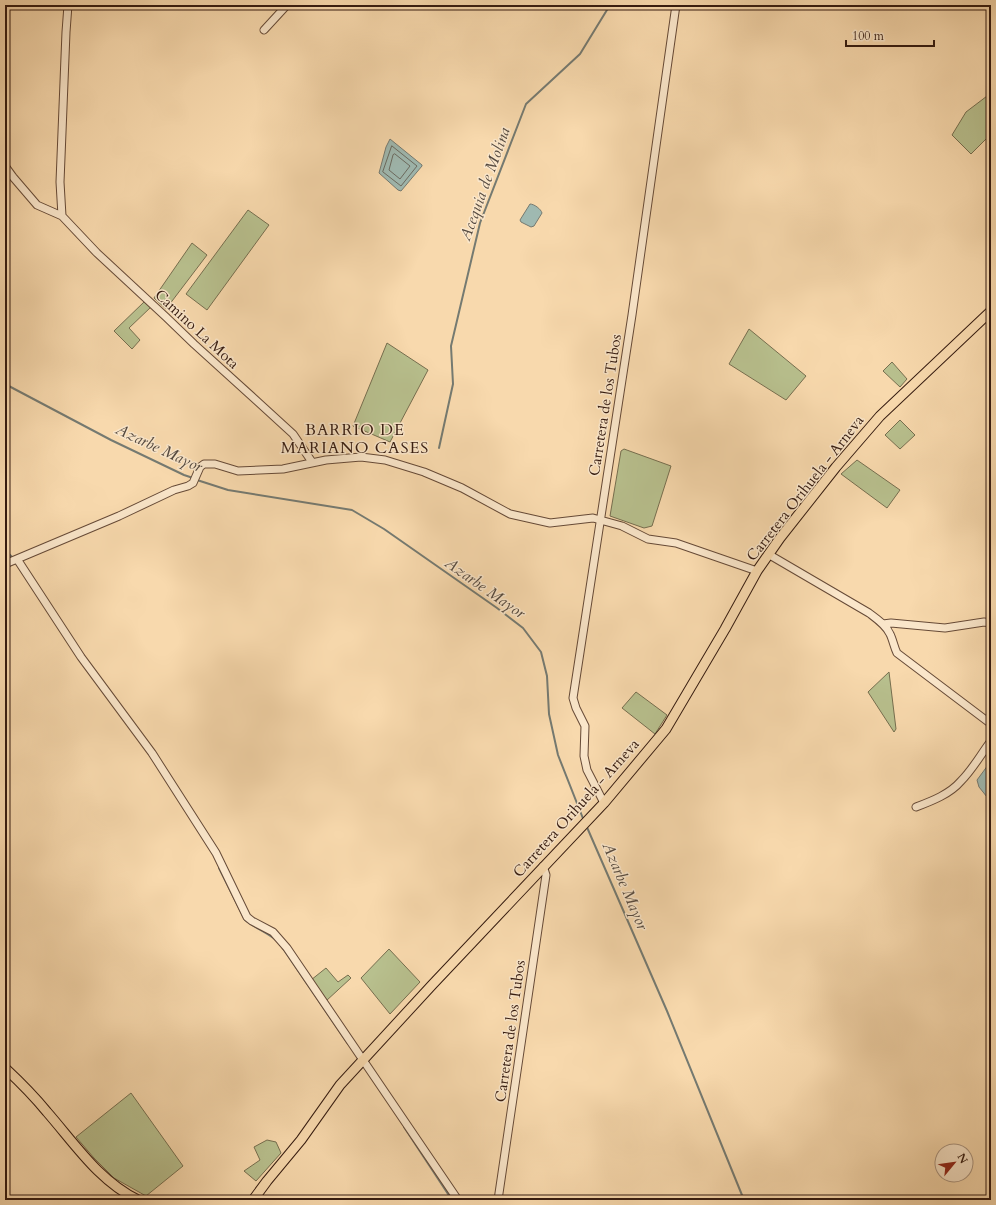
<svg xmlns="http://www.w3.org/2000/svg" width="996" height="1205" viewBox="0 0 996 1205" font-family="Cardo,serif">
  <rect width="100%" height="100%" fill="#f8d9ad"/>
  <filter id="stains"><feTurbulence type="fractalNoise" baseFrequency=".005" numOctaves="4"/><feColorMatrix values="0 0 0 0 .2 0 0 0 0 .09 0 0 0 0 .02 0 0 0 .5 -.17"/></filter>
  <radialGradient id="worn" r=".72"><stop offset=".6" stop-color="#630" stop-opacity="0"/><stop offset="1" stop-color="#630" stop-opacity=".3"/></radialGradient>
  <path fill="#b8c08e" stroke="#766e4f" d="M 991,93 L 991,130 L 988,133 L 989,136 L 971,154 L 952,135 L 966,112 Z
    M 248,210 L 269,225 L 207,310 L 186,294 Z
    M 192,243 L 207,255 L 166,309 L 154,298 Z
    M 144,302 L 151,307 L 129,328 L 140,340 L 132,349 L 114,331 Z
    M 749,329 L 806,376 L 786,400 L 729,364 Z
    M 387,343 L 428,370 L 390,442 L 353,426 Z
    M 892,362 L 907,379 L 900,387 L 883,371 Z
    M 900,420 L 915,435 L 900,449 L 885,435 Z
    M 624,449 L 671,466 L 652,526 L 644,528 L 610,516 L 621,451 Z
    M 857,460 L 900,490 L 887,508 L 841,474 Z
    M 889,672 L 896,729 L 894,732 L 868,692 Z
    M 636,692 L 667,715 L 655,734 L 622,708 Z
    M 389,949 L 420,982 L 390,1014 L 361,978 Z
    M 326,968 L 338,982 L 348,975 L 351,978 L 326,1001 L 311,980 Z
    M 131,1093 L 183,1166 L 146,1196 L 114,1178 L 94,1158 L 76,1137 Z
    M 267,1140 L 276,1142 L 281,1153 L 256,1181 L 244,1171 L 260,1160 L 254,1147 Z"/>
  <path fill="#9fb9b1" stroke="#757a71" d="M 390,139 L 422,165 L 422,166 L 401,191 L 398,190 L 379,173 L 386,147 Z
    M 530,204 C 534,204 541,209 542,213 L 534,226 L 531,227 L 521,222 L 520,220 Z
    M 991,761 L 991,802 L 979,787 L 977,780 Z"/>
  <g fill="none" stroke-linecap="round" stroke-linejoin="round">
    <path stroke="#6a6a60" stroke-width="1" d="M 392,146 L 417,166 L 401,186 L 383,172 Z
      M 395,154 L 410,166 L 400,179 L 389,170 L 393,155 Z"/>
    <path stroke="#757a71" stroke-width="2" d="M 5,384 L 111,440 L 184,475 L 193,478
      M 439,448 L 453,384 L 451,346 L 480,223 L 526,104 L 580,54 L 610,5
      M 197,480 L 228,490 L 352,510 L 384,529 L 497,608 L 523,628 L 541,652 L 547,676 L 549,714 L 558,755 L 584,821
      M 5,550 L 13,558
      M 586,825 L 667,1011 L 744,1200
      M 219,868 L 245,920 C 255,928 266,932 276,940
      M 282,947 L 348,1044
      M 404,1127 L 452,1200"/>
    <defs>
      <path id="minor" d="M 264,30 L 287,5
        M 5,166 L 13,177 L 37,205 L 62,216 L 97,253 L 166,317 L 194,344 L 258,402 L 293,434 L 312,462
        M 62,216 L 60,182 L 66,32 L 68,5
        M 768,554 L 869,613 C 877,619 886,625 890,634 C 893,640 894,647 897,653 L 991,724
        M 17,559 L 81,657 L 152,753 L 216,853 L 247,917 L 252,921 L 273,932 L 287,948 L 458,1200
        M 5,564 L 119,516 L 174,490 L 188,486 L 193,483 L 200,467 L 204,464 L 215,464 L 238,471 L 283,469 L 326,460 L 361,457 L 385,460 L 424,472 L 462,488 L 510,514 L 550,523 L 593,518 L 622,526 L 648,539 L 676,543 L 757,571
        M 883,624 L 891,623 L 945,628 L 984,622 L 991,623
        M 604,803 L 587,770 L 584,756 L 585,726 L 576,708 L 573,698 L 632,315 L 676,5
        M 916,807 C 932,801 950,794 961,781 C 973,769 981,754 991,741
        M 498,1200 L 546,875 L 543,866"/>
      <path id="major" d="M 5,1068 C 20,1082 34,1096 47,1112 C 75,1144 99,1181 138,1200
        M 253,1200 L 267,1181 L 301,1140 L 340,1085 L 432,985 L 604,803 L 666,729 L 725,629 L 757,571 L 780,538 L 836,467 L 880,416 L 991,311"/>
    </defs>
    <use href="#minor" stroke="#664a37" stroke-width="9"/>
    <use href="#major" stroke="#351b10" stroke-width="11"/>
    <use href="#minor" stroke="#fae6ca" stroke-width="7"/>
    <use href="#major" stroke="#f8d9ad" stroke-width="9"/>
  </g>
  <g text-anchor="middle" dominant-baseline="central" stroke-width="3" stroke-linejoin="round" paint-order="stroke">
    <g font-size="15" fill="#351b10" stroke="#fae6ca">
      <text transform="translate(197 329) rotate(43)">Camino La Mota</text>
      <text transform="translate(605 405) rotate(-81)">Carretera de los Tubos</text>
      <text transform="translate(805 488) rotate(-52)">Carretera Orihuela - Arneva</text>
      <text transform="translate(576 808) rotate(-48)">Carretera Orihuela - Arneva</text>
      <text transform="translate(510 1031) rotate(-82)">Carretera de los Tubos</text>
    </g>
    <g font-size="16" font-style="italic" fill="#554a40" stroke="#fae6ca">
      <text transform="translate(485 184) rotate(-70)">Acequia de Molina</text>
      <text transform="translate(159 448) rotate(25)">Azarbe Mayor</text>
      <text transform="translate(485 588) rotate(35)">Azarbe Mayor</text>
      <text transform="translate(625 886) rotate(67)">Azarbe Mayor</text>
    </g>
    <g font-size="16" letter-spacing="1" fill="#351b10" stroke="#fae6ca">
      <text x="355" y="430">BARRIO DE<tspan x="355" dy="18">MARIANO CASES</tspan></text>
    </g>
  </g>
  <rect width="996" height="1205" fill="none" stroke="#f8d9ad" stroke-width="20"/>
  <rect x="6" y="6" width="984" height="1193" fill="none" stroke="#351b10" stroke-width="2"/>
  <rect x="10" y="10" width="976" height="1185" fill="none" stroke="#351b10"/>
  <g transform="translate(954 1163) rotate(61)"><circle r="19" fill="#fae6ca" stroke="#ab9580"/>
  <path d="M0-3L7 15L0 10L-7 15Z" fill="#8f2418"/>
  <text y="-6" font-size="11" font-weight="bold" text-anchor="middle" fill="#351b10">N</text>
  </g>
  <path d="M846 40v6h88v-6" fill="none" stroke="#351b10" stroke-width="2"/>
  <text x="852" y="40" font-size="12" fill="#351b10" stroke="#fae6ca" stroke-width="3" paint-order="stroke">100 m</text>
  <rect width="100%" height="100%" filter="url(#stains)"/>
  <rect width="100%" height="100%" fill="url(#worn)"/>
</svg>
